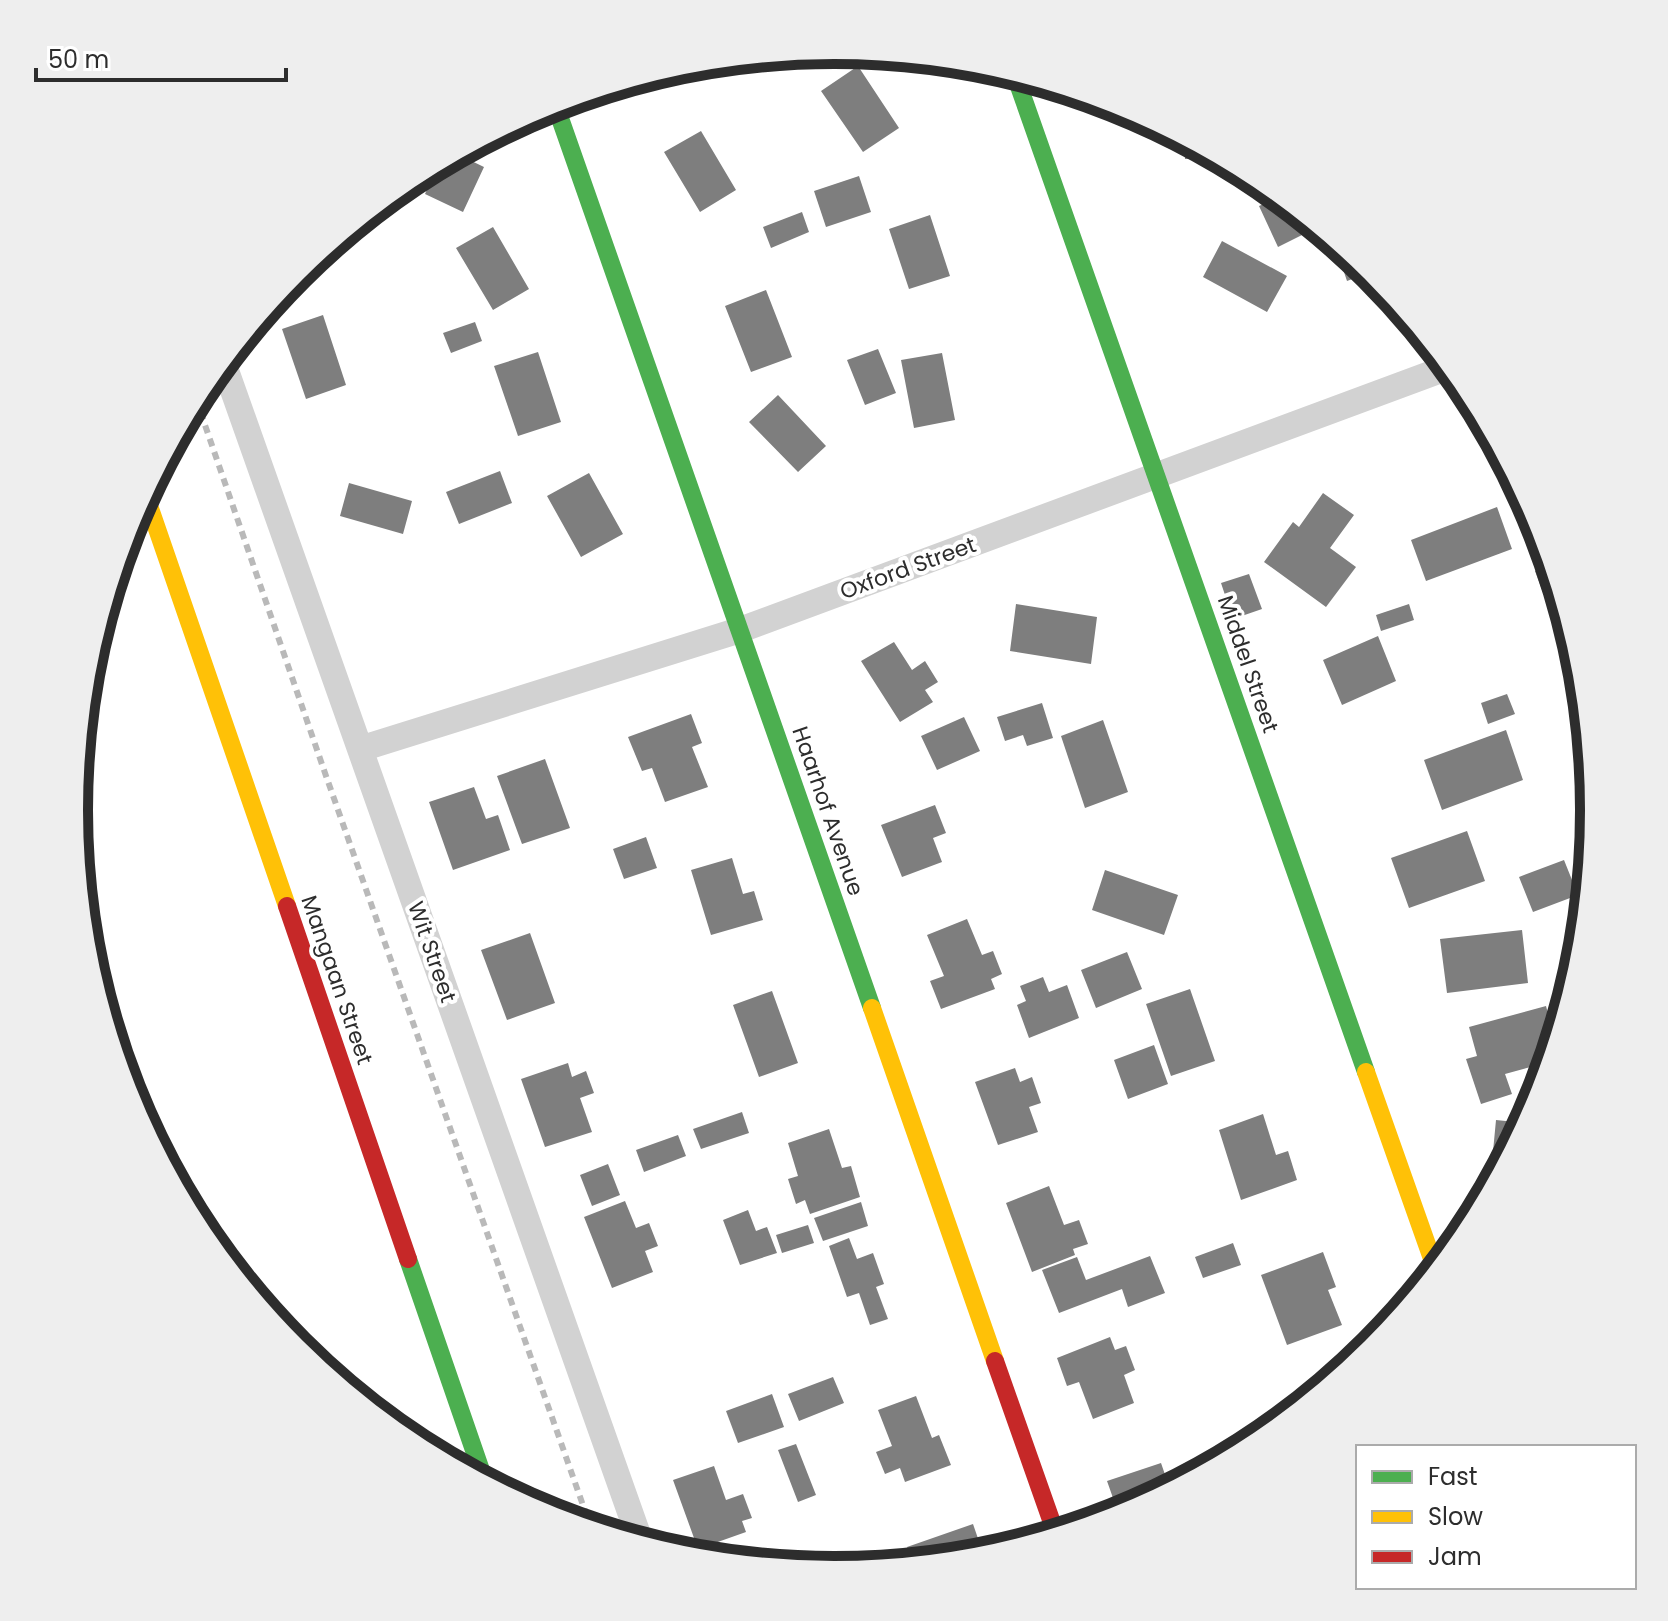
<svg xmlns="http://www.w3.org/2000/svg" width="1668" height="1621" viewBox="0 0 1668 1621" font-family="Poppins,sans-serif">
  <rect width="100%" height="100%" fill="#fff"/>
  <path fill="#7e7e7e" d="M 858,66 L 899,128 L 863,152 L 821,91 Z
    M 701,131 L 736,190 L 700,212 L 664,152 Z
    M 1184,139 L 1218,158 L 1185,159 Z
    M 457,154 L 484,167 L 463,212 L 425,194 L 439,163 Z
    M 859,176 L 871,212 L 826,227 L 814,191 Z
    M 1279,197 L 1307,220 L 1312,230 L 1278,247 L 1259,206 Z
    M 802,212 L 809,232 L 771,248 L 763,227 Z
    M 930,215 L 950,276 L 909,289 L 889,229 Z
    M 493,227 L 529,289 L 493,310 L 456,248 Z
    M 1222,241 L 1287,276 L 1267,312 L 1203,277 Z
    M 1334,242 L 1371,272 L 1347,281 Z
    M 766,290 L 792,357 L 751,372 L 725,306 Z
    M 323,315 L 346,385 L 306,399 L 282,329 Z
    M 475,322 L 482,341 L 451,353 L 443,333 Z
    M 878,349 L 896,393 L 865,405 L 847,360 Z
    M 538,352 L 561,422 L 518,436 L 494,366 Z
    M 942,353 L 955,420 L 914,428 L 901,360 Z
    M 778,395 L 826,446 L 798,472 L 749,422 Z
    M 500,471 L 512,503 L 459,524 L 446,492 Z
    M 589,473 L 623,534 L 581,557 L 547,496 Z
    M 349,483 L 412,501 L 403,534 L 340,516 Z
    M 1323,493 L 1354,515 L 1330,548 L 1356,567 L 1326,607 L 1264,562 L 1293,522 L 1299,527 Z
    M 1497,507 L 1512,549 L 1426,581 L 1411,540 Z
    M 1549,565 L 1564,608 L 1551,614 L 1535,571 Z
    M 1249,574 L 1262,609 L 1233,619 L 1221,583 Z
    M 1016,604 L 1097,617 L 1091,664 L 1010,651 Z
    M 1409,604 L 1414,620 L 1381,631 L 1376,615 Z
    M 1378,636 L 1396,681 L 1342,705 L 1323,660 Z
    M 894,642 L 912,670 L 925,661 L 938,682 L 925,690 L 933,702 L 900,722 L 861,661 Z
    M 1507,694 L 1515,714 L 1488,724 L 1481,703 Z
    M 1042,703 L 1053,738 L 1027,746 L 1023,735 L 1005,741 L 997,717 Z
    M 691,714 L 702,743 L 692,747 L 708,787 L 665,802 L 652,768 L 642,771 L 628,737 Z
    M 964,717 L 980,751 L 937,770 L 921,736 Z
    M 1103,720 L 1128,792 L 1085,808 L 1061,736 Z
    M 1506,730 L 1523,780 L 1442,810 L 1424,760 Z
    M 545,759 L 570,828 L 522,844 L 497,776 Z
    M 474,787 L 486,819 L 498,815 L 510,850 L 453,870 L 429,802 Z
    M 935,805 L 946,833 L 933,838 L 942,862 L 902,877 L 881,825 Z
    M 1467,831 L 1485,881 L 1409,908 L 1391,858 Z
    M 646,837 L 657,868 L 624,879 L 613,849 Z
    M 732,858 L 743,894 L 754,891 L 763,920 L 711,935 L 691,870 Z
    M 1564,860 L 1578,895 L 1533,912 L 1519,877 Z
    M 1105,870 L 1178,895 L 1164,935 L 1092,910 Z
    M 967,919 L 982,955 L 993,951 L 1002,974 L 991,979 L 995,989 L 941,1009 L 930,981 L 944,976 L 927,935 Z
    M 1522,930 L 1528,983 L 1447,993 L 1440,939 Z
    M 530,933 L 555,1003 L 507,1020 L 481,950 Z
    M 1127,952 L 1142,989 L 1096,1008 L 1081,970 Z
    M 1043,977 L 1049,992 L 1067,985 L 1079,1018 L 1029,1038 L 1017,1005 L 1026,1001 L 1020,986 Z
    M 1190,989 L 1215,1061 L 1171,1076 L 1146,1004 Z
    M 772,991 L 798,1063 L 759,1077 L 733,1005 Z
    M 1546,1006 L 1555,1040 L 1549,1062 L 1505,1074 L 1512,1094 L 1481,1104 L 1466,1059 L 1477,1056 L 1469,1027 Z
    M 1154,1045 L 1168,1084 L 1128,1099 L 1114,1060 Z
    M 568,1063 L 572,1077 L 586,1071 L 594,1093 L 580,1098 L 592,1132 L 545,1147 L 521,1079 Z
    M 1015,1068 L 1020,1082 L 1032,1077 L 1041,1103 L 1029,1107 L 1038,1132 L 998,1145 L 975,1082 Z
    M 742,1112 L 749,1133 L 701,1149 L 693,1129 Z
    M 1263,1114 L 1276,1155 L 1288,1151 L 1297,1180 L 1241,1200 L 1219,1130 Z
    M 1496,1120 L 1525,1123 L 1504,1163 L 1492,1162 Z
    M 829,1129 L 842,1168 L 851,1166 L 860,1197 L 810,1214 L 805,1200 L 796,1204 L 788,1179 L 798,1176 L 788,1143 Z
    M 678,1135 L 686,1156 L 644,1172 L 636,1150 Z
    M 608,1164 L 620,1195 L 592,1206 L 580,1175 Z
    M 1049,1186 L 1064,1225 L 1079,1220 L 1088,1244 L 1073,1249 L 1075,1255 L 1032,1272 L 1006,1203 Z
    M 625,1201 L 636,1228 L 649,1223 L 658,1246 L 645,1251 L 653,1272 L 612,1288 L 584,1217 Z
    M 861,1202 L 868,1226 L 823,1241 L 814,1218 Z
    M 748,1210 L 756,1231 L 767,1227 L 777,1253 L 740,1265 L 723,1220 Z
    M 808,1225 L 814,1243 L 782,1253 L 776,1235 Z
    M 849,1238 L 857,1259 L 873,1253 L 884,1284 L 876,1287 L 888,1319 L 870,1325 L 859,1293 L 847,1297 L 829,1246 Z
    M 1233,1243 L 1241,1265 L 1203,1278 L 1195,1257 Z
    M 1323,1252 L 1336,1287 L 1328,1290 L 1342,1325 L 1287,1345 L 1261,1275 Z
    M 1150,1256 L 1165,1293 L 1128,1307 L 1122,1289 L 1059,1313 L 1042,1270 L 1077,1257 L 1086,1280 Z
    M 1110,1337 L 1115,1350 L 1126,1346 L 1135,1370 L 1124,1375 L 1134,1403 L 1093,1419 L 1079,1382 L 1067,1386 L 1057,1358 Z
    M 1341,1373 L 1312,1397 L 1308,1384 Z
    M 833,1377 L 844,1403 L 799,1421 L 788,1394 Z
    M 772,1394 L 784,1427 L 738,1443 L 726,1411 Z
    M 916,1396 L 932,1438 L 939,1435 L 951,1465 L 905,1482 L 900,1468 L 885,1474 L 876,1452 L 892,1446 L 878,1410 Z
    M 796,1444 L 816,1495 L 798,1502 L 778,1450 Z
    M 1161,1463 L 1170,1489 L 1119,1515 L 1107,1481 Z
    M 714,1466 L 726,1500 L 743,1494 L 752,1518 L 742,1521 L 746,1532 L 698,1549 L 673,1480 Z
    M 973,1524 L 984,1556 L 913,1563 L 907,1547 Z"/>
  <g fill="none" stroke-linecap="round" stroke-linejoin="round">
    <path stroke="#d2d2d2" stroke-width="26" d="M 223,362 L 641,1543
      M 360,749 L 740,630 L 1449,367"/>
    <path stroke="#4caf50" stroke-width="18" d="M 1015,75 L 1366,1072
      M 555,104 L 872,1008
      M 408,1259 L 485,1482"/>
    <path stroke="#ffc107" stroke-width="18" d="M 145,494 L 287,906
      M 872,1008 L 995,1361
      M 1366,1072 L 1436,1270"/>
    <path stroke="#c62828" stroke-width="18" d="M 287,906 L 408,1259
      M 995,1361 L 1056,1534"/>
    <path stroke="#b9b9b9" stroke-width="6" stroke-dasharray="8 6" stroke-linecap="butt" d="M 196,399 L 325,773 L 591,1528"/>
  </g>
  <g text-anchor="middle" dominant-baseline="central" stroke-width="8" stroke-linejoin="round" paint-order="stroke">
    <g font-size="22" fill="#2d2d2d" stroke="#fff">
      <text transform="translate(908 568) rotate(-20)">Oxford Street</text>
      <text transform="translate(1248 664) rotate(71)">Middel Street</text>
      <text transform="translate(828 811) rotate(71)">Haarhof Avenue</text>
      <text transform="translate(432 952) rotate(71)">Wit Street</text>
      <text transform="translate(337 980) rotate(71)">Mangaan Street</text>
    </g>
  </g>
  <path d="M0 0H1668V1621H0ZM88 810a746 746 0 1 1 1492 0a746 746 0 1 1-1492 0Z" fill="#eee" fill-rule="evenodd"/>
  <path fill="none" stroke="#2d2d2d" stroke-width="10" d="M88 810a746 746 0 1 1 1492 0a746 746 0 1 1-1492 0Z"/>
  <rect x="1356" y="1445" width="280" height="144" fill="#ffffff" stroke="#ababab" stroke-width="2"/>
  <rect x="1372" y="1471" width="40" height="12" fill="#4caf50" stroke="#ababab" stroke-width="2"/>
  <text x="1428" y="1485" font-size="24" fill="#2d2d2d">Fast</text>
  <rect x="1372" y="1511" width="40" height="12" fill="#ffc107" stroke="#ababab" stroke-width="2"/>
  <text x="1428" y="1525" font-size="24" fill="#2d2d2d">Slow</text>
  <rect x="1372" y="1551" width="40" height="12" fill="#c62828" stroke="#ababab" stroke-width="2"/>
  <text x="1428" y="1565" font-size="24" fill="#2d2d2d">Jam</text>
  <path d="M36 68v12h250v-12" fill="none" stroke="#2d2d2d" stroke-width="4"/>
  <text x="48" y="68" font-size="24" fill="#2d2d2d" stroke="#ffffff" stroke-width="6" paint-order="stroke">50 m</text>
</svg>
